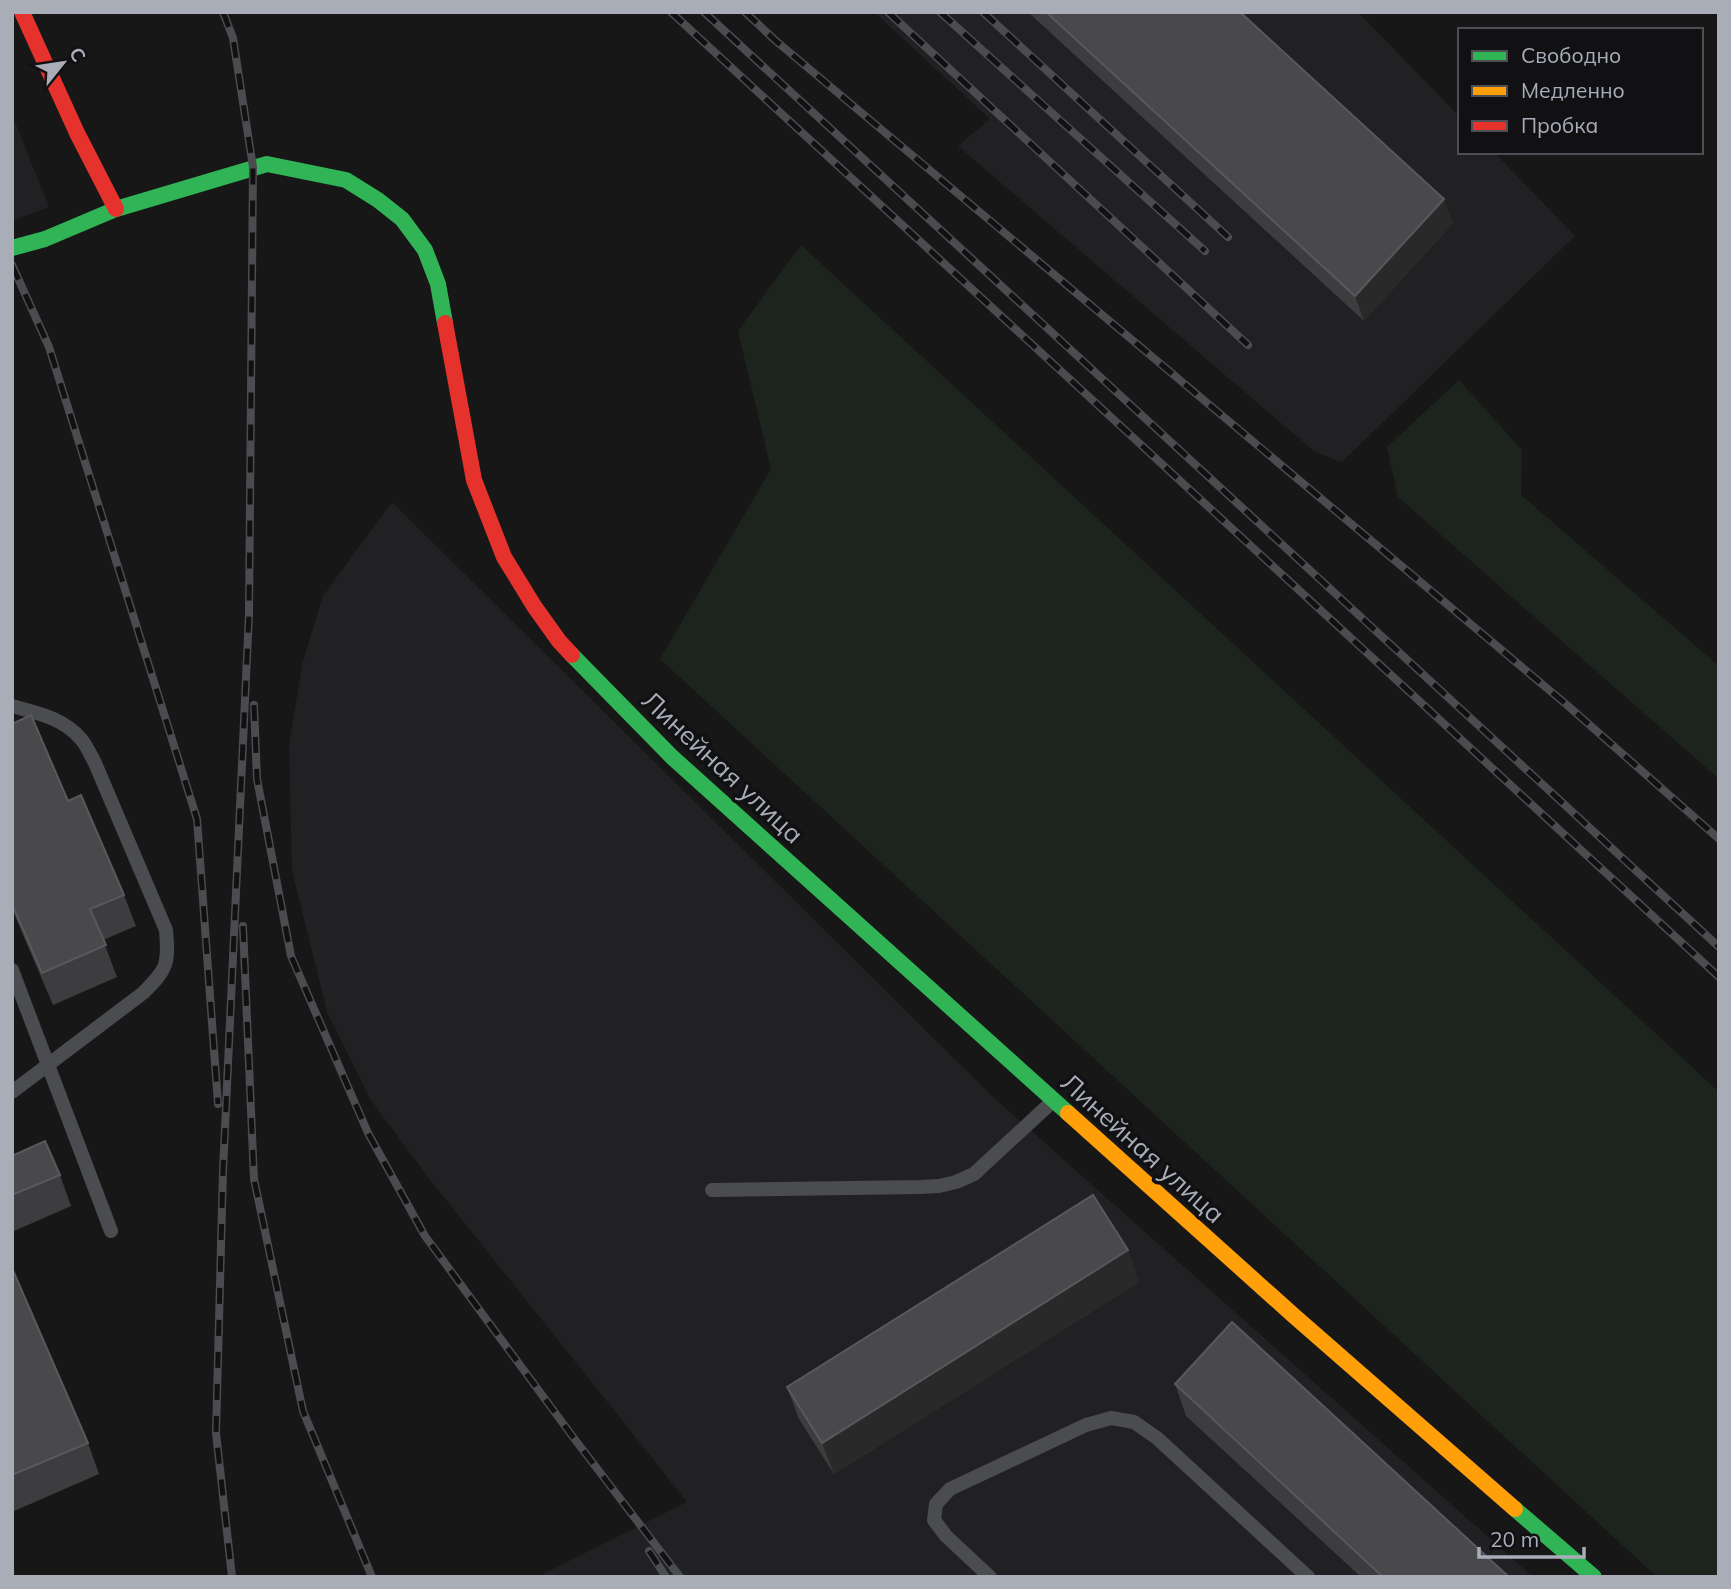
<svg xmlns="http://www.w3.org/2000/svg" width="1731" height="1589" viewBox="0 0 1731 1589" font-family="Mulish,sans-serif">
  <rect width="100%" height="100%" fill="#171717"/>
  <path fill="#212123" d="M 874,12 L 1358,12 L 1460,117 L 1460,152 L 1494,152 L 1575,236 L 1342,462 L 1315,452 L 958,146 L 990,119 Z
    M 12,114 L 49,207 L 12,221 Z
    M 392,502 L 992,1096 L 1533,1577 L 537,1577 L 687,1502 L 431,1181 L 370,1099 L 327,1012 L 292,871 L 289,744 L 303,661 L 323,596 Z"/>
  <path fill="#1d241e" d="M 801,245 L 1719,1092 L 1719,1577 L 1657,1577 L 660,659 L 771,469 L 738,331 Z
    M 1459,380 L 1522,450 L 1521,495 L 1719,666 L 1719,779 L 1398,497 L 1387,447 Z"/>
  <g fill="none" stroke-linecap="round" stroke-linejoin="round">
    <path stroke="#4b4c50" stroke-width="14" d="M 12,706 C 37,713 64,718 81,739 C 87,746 91,756 95,763 L 166,930 C 169,965 167,969 143,993 L 12,1092
      M 12,970 L 111,1231
      M 712,1190 L 920,1187 L 939,1186 L 956,1182 L 974,1174 L 1053,1101
      M 990,1577 L 946,1536 L 934,1520 L 936,1504 L 950,1489 L 1086,1425 L 1111,1418 L 1134,1422 L 1157,1438 L 1308,1577"/>
    <path stroke="#30b455" stroke-width="16" d="M 12,248 L 45,239 L 116,209 L 267,164 L 346,180 L 378,200 L 402,219 L 425,250 L 438,284 L 445,323
      M 572,655 L 672,757 L 1068,1113
      M 1515,1509 L 1594,1577"/>
    <path stroke="#ff9f0a" stroke-width="16" d="M 1068,1113 L 1293,1315 L 1515,1509"/>
    <path stroke="#e5322d" stroke-width="16" d="M 22,12 L 77,133 L 116,209
      M 445,323 L 474,480 L 504,557 L 534,606 L 559,641 L 572,655"/>
    <defs>
      <path id="rail" d="M 223,12 L 233,38 L 253,167 L 249,614 L 223,1171 L 216,1433 L 232,1577
        M 671,12 L 1719,977
        M 704,12 L 1719,947
        M 745,12 L 776,41 L 1567,705 L 1719,839
        M 888,12 L 1248,345
        M 940,12 L 1205,251
        M 983,12 L 1228,237
        M 12,265 L 49,347 L 197,819 L 218,1104
        M 254,705 L 257,779 L 291,956 L 368,1133 L 425,1236 L 573,1437 L 680,1577
        M 243,926 L 254,1179 L 303,1411 L 372,1577
        M 649,1551 L 666,1577"/>
    </defs>
    <use href="#rail" stroke="#4b4c4f" stroke-width="8"/>
    <use href="#rail" stroke="#111113" stroke-width="5" stroke-dasharray="16" stroke-linecap="butt"/>
  </g>
  <path fill="#3d3d3f" d="M 1028,12 L 1240,12 L 1453,223 L 1364,321 Z
    M 12,724 L 68,801 L 124,895 L 136,926 L 103,940 L 117,977 L 53,1005 L 12,909 Z
    M 12,1156 L 60,1175 L 71,1206 L 12,1232 Z
    M 1128,1250 L 1139,1282 L 834,1474 L 799,1419 L 787,1387 Z
    M 12,1268 L 88,1443 L 99,1474 L 12,1512 Z
    M 1175,1384 L 1509,1577 L 1361,1577 L 1186,1416 Z"/>
  <path fill="#29292a" d="M 1444,199 L 1453,223 L 1364,321 L 1355,296 Z
    M 1128,1250 L 1139,1282 L 834,1474 L 822,1443 Z"/>
  <path fill="#49494c" stroke="#58595d" stroke-width="2" d="M 1046,12 L 1240,12 L 1444,199 L 1355,296 Z
    M 31,715 L 68,801 L 81,795 L 124,895 L 90,909 L 106,945 L 42,973 L 12,904 L 12,724 Z
    M 45,1141 L 60,1175 L 12,1195 L 12,1156 Z
    M 1093,1195 L 1128,1250 L 822,1443 L 787,1387 Z
    M 12,1268 L 88,1443 L 12,1475 Z
    M 1232,1322 L 1509,1577 L 1383,1577 L 1175,1384 Z"/>
  <g text-anchor="middle" dominant-baseline="central" stroke-width="7" stroke-linejoin="round" paint-order="stroke">
    <g font-size="26" fill="#a8adb8" stroke="#111113">
      <text transform="translate(723 767) rotate(43)">Линейная улица</text>
      <text transform="translate(1143 1148) rotate(42)">Линейная улица</text>
    </g>
  </g>
  <rect width="1731" height="1589" fill="none" stroke="#a8adb8" stroke-width="28"/>
  <rect x="1458" y="28" width="245" height="126" fill="#111113" stroke="#4d4f55" stroke-width="2"/>
  <rect x="1472" y="51" width="35" height="10" fill="#30b455" stroke="#4d4f55" stroke-width="2"/>
  <text x="1521" y="63" font-size="21" fill="#a8adb8">Свободно</text>
  <rect x="1472" y="86" width="35" height="10" fill="#ff9f0a" stroke="#4d4f55" stroke-width="2"/>
  <text x="1521" y="98" font-size="21" fill="#a8adb8">Медленно</text>
  <rect x="1472" y="121" width="35" height="10" fill="#e5322d" stroke="#4d4f55" stroke-width="2"/>
  <text x="1521" y="133" font-size="21" fill="#a8adb8">Пробка</text>
  <g transform="translate(63 63) rotate(60)" stroke="#111113" stroke-width="5" paint-order="stroke">
  <path d="M0-5L12 26L0 18L-12 26Z" fill="#a8adb8"/>
  <text y="-10" font-size="19" font-weight="bold" text-anchor="middle" fill="#a8adb8">С</text>
  </g>
  <path d="M1479 1547v10h105v-10" fill="none" stroke="#a8adb8" stroke-width="3.5"/>
  <text x="1490" y="1547" font-size="21" fill="#a8adb8" stroke="#111113" stroke-width="5" paint-order="stroke">20 m</text>
</svg>
